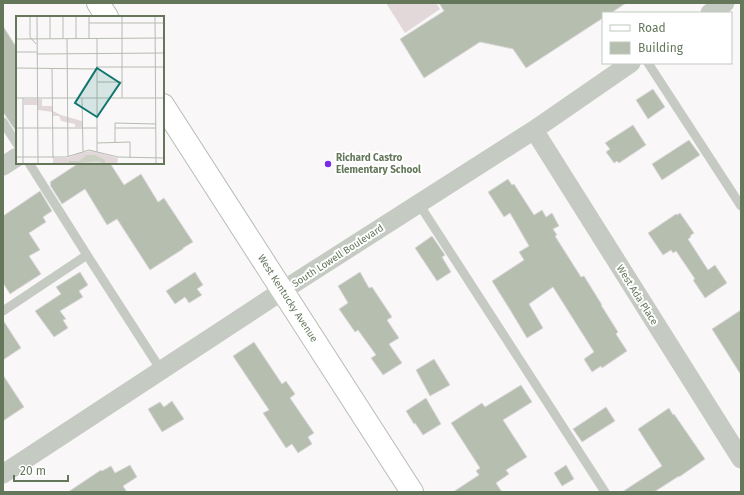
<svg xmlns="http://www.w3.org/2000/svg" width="744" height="495" viewBox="0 0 744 495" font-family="'Fira Sans',sans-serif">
  <rect width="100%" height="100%" fill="#faf7f9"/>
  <path fill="#e2d8da" d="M 386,3 L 436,3 L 440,9 L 405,33 Z"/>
  <path fill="#b6beb0" stroke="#dbd9db" d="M 439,3 L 626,3 L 611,13 L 603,13 L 603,18 L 526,68 L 513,49 L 480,42 L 424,78 L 400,39 L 444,11 Z
    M 3,26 L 17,48 L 17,133 L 3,112 Z
    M 653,89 L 665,107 L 648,119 L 636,100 Z
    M 633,125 L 646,145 L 619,163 L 617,161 L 614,163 L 606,152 L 610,149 L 605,143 Z
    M 689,140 L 700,155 L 662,180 L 652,164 Z
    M 79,163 L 110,163 L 124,185 L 141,174 L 158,202 L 164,198 L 193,242 L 183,248 L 183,249 L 150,270 L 117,219 L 107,225 L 85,189 L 62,204 L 50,185 L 51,184 L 50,182 Z
    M 508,179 L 512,185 L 514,184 L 534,215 L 542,210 L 546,217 L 552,213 L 559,226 L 553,229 L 557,235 L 555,236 L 581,277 L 584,276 L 602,305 L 601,305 L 618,332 L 616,334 L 627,351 L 602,368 L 601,366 L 592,372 L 584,359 L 594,352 L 553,287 L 529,304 L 543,328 L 527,338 L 509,308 L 492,281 L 524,260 L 519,252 L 529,246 L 510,213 L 504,217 L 488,192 Z
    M 40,191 L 52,211 L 43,217 L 46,222 L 29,233 L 40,250 L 29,256 L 41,274 L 10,294 L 3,283 L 3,216 Z
    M 680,213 L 694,233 L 690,236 L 691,237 L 688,239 L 708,270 L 715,265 L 727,283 L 705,298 L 693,280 L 695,279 L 676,251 L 673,253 L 671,250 L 663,255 L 648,233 L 676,214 L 677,215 Z
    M 432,236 L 445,255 L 442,257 L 451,272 L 437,281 L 415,248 Z
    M 80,272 L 88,285 L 79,291 L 83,297 L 60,311 L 66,319 L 63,320 L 68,328 L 54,337 L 35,311 L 61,294 L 56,287 Z
    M 195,272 L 203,285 L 197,289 L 202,295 L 189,303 L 185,297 L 175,304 L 166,291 Z
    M 360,272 L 369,288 L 372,287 L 392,317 L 387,320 L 399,338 L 389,344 L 402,363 L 383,375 L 371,358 L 376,355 L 358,330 L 355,332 L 339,309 L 348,303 L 338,286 Z
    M 741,310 L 741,375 L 712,329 Z
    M 3,320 L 21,348 L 3,360 Z
    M 254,342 L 282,384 L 286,381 L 295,394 L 290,398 L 314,433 L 308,437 L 312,444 L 298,453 L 292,444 L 286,448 L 263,413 L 269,410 L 233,356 Z
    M 434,359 L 450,385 L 430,396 L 416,370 Z
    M 3,375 L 24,407 L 3,421 Z
    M 521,385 L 532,402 L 503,420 L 527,457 L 506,470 L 509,474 L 496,483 L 502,492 L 453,492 L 479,475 L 476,471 L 480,468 L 451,423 L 482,403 L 485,407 Z
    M 426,398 L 441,424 L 423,435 L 415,423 L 414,424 L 406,411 Z
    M 172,401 L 184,419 L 162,432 L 148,409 L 160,402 L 164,407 Z
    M 606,407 L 615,421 L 582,442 L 573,429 Z
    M 669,408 L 673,415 L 674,414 L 705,459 L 679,477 L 679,476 L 654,492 L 622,492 L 662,466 L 638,429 Z
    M 130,465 L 137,477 L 123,486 L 127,492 L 68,492 L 101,470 L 102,471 L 111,466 L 115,473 Z
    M 566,465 L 574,479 L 562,486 L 554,473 Z"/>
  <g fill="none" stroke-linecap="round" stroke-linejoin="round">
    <defs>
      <g id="secondary">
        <path d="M 98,3 L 107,17"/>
        <path id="s1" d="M 163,105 L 412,492"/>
      </g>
    </defs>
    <use href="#secondary" stroke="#b7beb2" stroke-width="24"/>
    <path stroke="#c5cbc2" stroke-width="9" d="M 648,63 L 741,206
      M 3,122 L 17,144
      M 29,163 L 87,255 L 161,370
      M 419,204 L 605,492
      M 3,311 L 87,255"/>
    <path stroke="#c5cbc2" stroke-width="19" d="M 710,13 L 725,3
      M 534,130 L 741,459
      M 3,166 L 17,157
      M 3,474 L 282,291 L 534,130 L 631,63"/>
    <use href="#secondary" stroke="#fff" stroke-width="22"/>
  </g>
  <circle fill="#7a2ce5" stroke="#fff" stroke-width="1.5" cx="328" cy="164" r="4"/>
  <g text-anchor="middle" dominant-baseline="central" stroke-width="4" stroke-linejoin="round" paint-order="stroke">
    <g font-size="10" font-weight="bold" fill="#65775b" stroke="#fff" text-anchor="start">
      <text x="336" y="158">Richard Castro<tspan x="336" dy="12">Elementary School</tspan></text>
    </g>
    <g font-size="10" fill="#65775b" stroke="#fff">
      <text transform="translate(338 256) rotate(-33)">South Lowell Boulevard</text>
      <text transform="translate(637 295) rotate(58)">West Ada Place</text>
      <text stroke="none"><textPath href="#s1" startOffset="230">West Kentucky Avenue</textPath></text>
    </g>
  </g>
  <g transform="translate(16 16)">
    <rect width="148" height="148" fill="#faf7f9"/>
    <path d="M 8,83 L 26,83 L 26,90 L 36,90 L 37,95 L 45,99 L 66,105 L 66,111 L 59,111 L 59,108 L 45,105 L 43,100 L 37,100 L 37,96 L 22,94 L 22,89 L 8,89 ZM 76,135 L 102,142 L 101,148 L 37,148 L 37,142 L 51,142 L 66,136 Z" fill="#e2d8da"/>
    <path d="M 71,139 L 79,139 L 89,144 L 89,148 L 83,145 L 52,148 L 53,145 L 63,145 Z" fill="#cbd2c4"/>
    <path fill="none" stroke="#b5bcb0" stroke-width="1" d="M 14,0 L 14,21 L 20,28M 21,0 L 22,148M 34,0 L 34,22M 47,0 L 47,23M 60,0 L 60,23M 106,0 L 106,82M 139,0 L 140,148M 73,7 L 148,7M 0,23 L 148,22M 51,23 L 52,141M 73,23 L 73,0M 81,23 L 81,136M 0,36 L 21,36M 21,38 L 148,37M 81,51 L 148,51M 0,52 L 80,53M 36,52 L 37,142M 81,66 L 106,66M 0,82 L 148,82M 7,82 L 7,148M 66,82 L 67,135M 0,112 L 81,112M 99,112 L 140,112M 99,126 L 99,107 L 140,108M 81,127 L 114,126 L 114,142M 0,141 L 50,141 L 73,134 L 102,141 L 148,142"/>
    <path fill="#0f766e" fill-opacity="0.15" stroke="#0f766e" stroke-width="2" d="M 81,52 L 104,67 L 81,101 L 59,87 Z"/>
    <rect width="148" height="148" fill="none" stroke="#65775b" stroke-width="2"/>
  </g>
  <rect width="744" height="495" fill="none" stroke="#65775b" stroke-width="8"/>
  <rect x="602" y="12" width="130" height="52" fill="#ffffff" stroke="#c1c9bd"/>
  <rect x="610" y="25" width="20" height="6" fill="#ffffff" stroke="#c1c9bd"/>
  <text x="638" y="32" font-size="12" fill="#65775b">Road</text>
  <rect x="610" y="42" width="20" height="12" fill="#b6beb0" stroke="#c1c9bd"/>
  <text x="638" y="52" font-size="12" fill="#65775b">Building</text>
  <path d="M14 475v6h54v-6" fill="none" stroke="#65775b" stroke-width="2"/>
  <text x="20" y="475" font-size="12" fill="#65775b" stroke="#ffffff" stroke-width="3" paint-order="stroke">20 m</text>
</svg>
